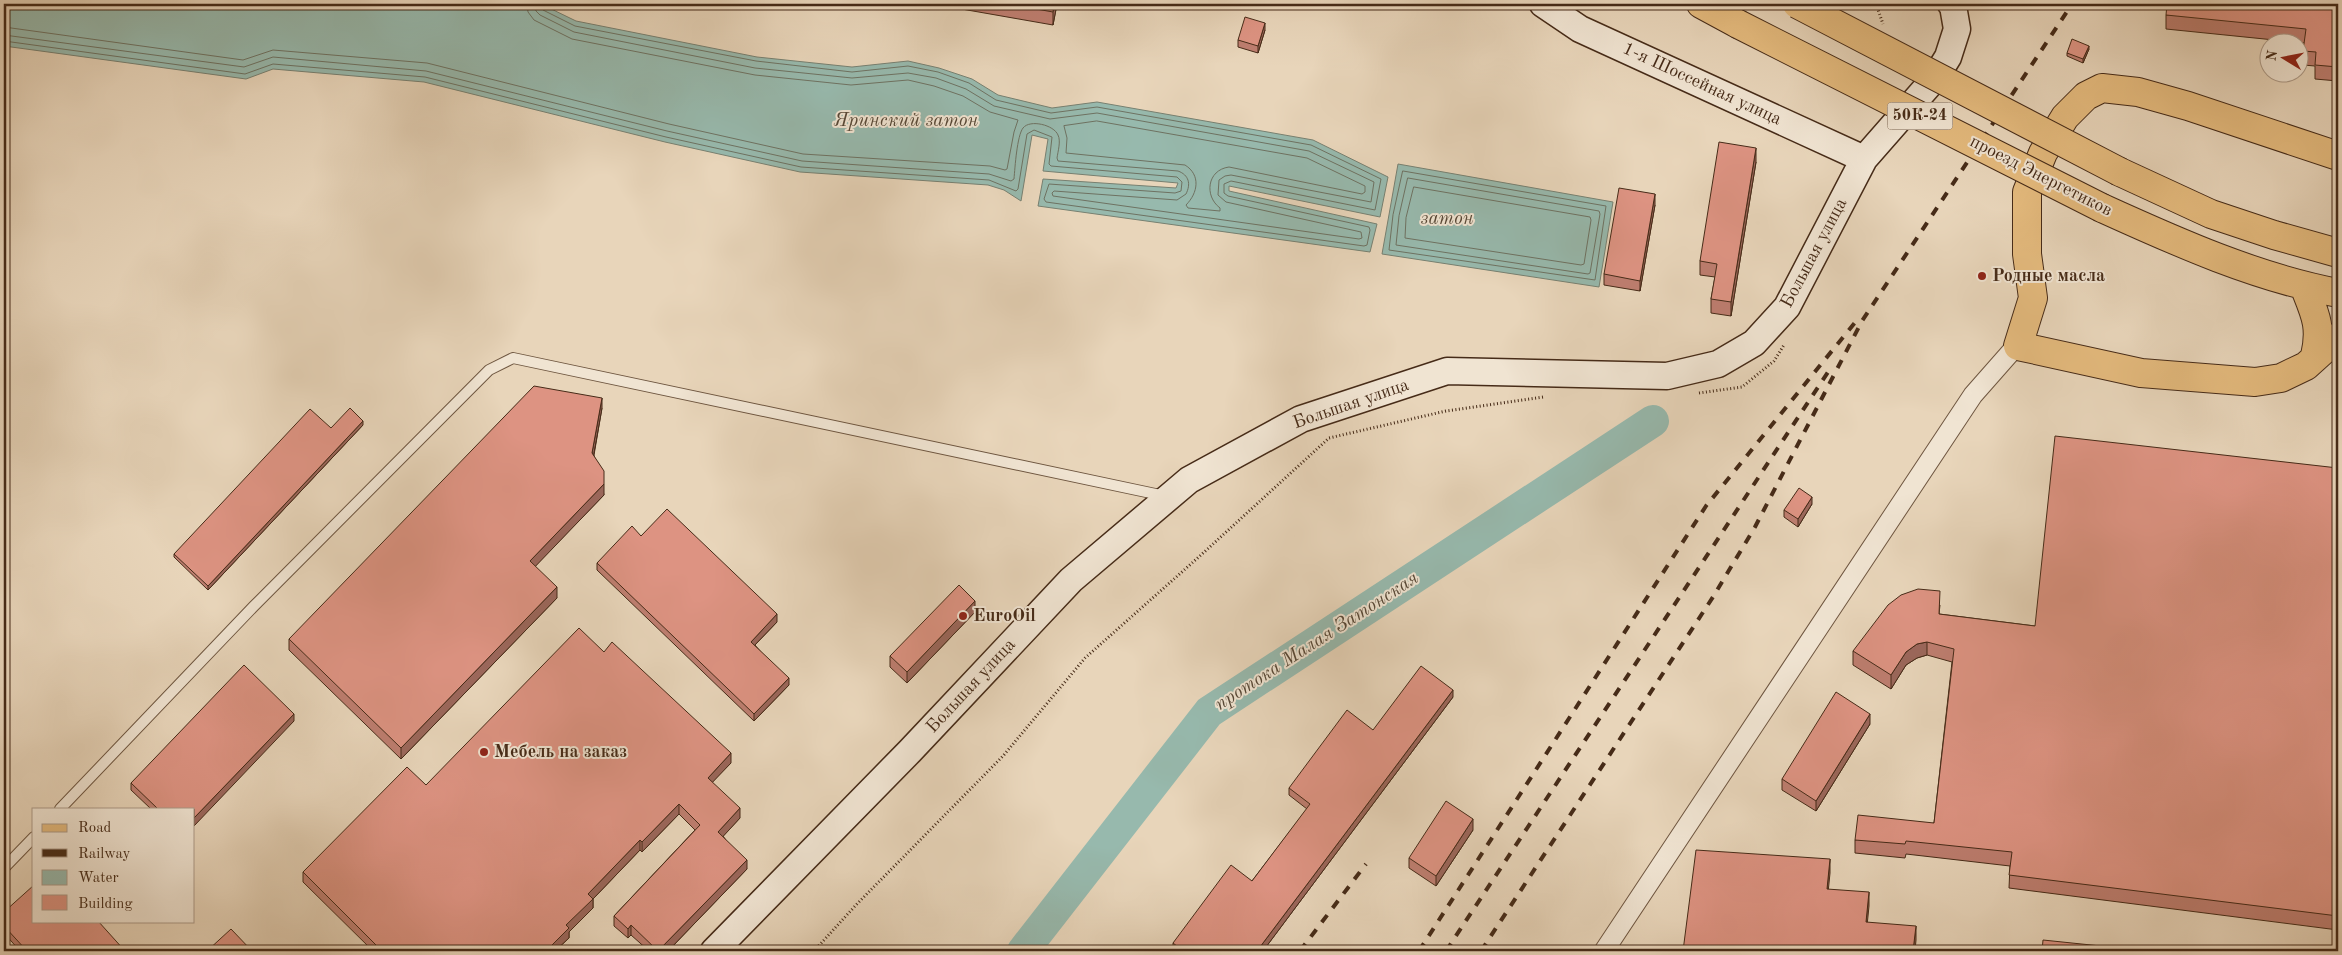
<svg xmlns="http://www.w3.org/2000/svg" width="2342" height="955" viewBox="0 0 2342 955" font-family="'Old Standard TT',serif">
  <rect width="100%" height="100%" fill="#e8d5ba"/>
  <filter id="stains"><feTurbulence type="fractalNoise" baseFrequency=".004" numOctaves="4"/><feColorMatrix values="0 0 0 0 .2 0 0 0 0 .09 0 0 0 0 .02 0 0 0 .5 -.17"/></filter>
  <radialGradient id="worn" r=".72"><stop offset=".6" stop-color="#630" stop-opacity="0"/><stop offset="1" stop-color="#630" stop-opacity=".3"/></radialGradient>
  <path fill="#97b9ad" stroke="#778071" d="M 4,4 L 541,4 L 576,21 L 757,57 L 852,67 L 908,61 L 939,68 L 972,79 L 998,95 L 1052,108 L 1097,102 L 1313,140 L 1388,177 L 1380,217 L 1229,186 L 1229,191 L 1377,224 L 1370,252 L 1038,206 L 1043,179 L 1176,188 L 1178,183 L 1043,171 L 1048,139 L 1032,135 L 1021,201 L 1004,190 L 988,185 L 800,172 L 665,142 L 424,82 L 273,69 L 246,79 L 4,46 Z
    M 1398,164 L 1613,202 L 1599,287 L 1382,254 Z"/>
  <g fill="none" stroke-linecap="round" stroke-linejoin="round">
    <path stroke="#6e7262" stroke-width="1" d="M 4,27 L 243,60 L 273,50 L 427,63 L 669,124 L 803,154 L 990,166 L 1005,170 L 1007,169 L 1014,132 L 1018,120 L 990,112 L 963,96 L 934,86 L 908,80 L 851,85 L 755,75 L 572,39 L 534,20 L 528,12 L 527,4
      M 4,35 L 244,67 L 273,57 L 426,71 L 667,131 L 802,161 L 989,174 L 1011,181 L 1014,179 C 1015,167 1017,136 1023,128 C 1030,119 1054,125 1058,135 C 1061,141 1058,151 1057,158 L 1058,161 L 1178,171 C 1189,175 1191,184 1186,194 L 1177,200 L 1054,191 L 1052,193 L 1053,196 L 1359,239 L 1362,238 L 1361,232 L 1226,202 L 1218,195 L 1219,180 L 1225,176 L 1231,175 L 1371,202 L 1374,182 L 1309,151 L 1097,113 L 1050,119 L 994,106 L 966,89 L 936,78 L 908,73 L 852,78 L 755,68 L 574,32 L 540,15 L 536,11 L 534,4
      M 4,41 L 245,74 L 273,64 L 425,77 L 666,137 L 801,167 L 989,180 L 1016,191 L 1018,189 L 1027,134 L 1034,130 L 1052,137 L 1049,164 L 1051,166 L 1177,177 L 1182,182 L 1181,191 L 1175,193 L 1049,184 L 1044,199 L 1046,202 L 1364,246 L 1367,245 L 1370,230 L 1369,227 L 1228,196 L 1224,193 L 1224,184 L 1231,181 L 1375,210 L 1381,179 L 1311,145 L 1097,107 L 1051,113 L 996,100 L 969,83 L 938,72 L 908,66 L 852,72 L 756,61 L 575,26 L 543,10 L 541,4
      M 1097,121 L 1307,158 L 1365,186 L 1365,192 L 1362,194 L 1229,167 C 1207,170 1204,196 1220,208 L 1220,211 L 1188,208 L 1186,205 C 1198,193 1201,175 1185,165 L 1066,153 L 1067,138 L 1064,126 Z
      M 1403,171 L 1606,206 L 1595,280 L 1389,250 L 1393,215 Z
      M 1408,178 L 1599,211 L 1600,214 L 1590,273 L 1588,274 L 1396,245 L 1399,216 Z
      M 1414,187 L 1590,217 L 1591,220 L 1584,264 L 1581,265 L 1405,238 L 1406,218 Z"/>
    <path stroke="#97b9ad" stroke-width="32" d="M 1023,951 L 1209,712 L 1653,421"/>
    <defs>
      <path id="lane" d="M 60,809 L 254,606 L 489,370 L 513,358 L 1165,496
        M 4,868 L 34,837"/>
      <path id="street" d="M 1604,951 L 1973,395 L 2010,353 L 2018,346"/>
      <path id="secondary" d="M 1543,4 L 1580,29 L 1864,159
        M 714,951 L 910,751 L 1071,580 L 1189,480 L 1301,419 L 1447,371 L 1667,376 L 1718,364 L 1754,343 L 1787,307 L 1864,159 L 1935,78 L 1948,57 L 1957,29 L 1953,6 L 1951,4"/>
      <path id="primary" d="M 1701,4 L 1738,24
        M 2338,156 L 2188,106 L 2138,92 L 2102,88 L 2086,96 L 2065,117 L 2043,153 L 2027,192 L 2027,254 L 2033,298 L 2018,346 L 2141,373 L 2255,382 L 2281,378 L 2306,366 L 2338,337
        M 2120,172 L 2211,214 L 2274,235 L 2338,253
        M 2102,208 C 2179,243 2255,277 2338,293
        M 2304,286 C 2315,314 2322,326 2315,356"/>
    </defs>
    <use href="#lane" stroke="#6e5640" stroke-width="12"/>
    <use href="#street" stroke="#6e5640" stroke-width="21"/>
    <use href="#secondary" stroke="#462b18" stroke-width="29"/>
    <use href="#primary" stroke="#462b18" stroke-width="30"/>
    <path stroke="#462b18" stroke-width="3" stroke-dasharray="1 2.5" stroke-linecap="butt" d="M 1876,4 L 1883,24
      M 1699,393 L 1742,387 L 1774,361 L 1784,345
      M 814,951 L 856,905 L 1003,756 L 1085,658 L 1201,555 L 1329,438 L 1446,411 L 1543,397"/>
    <use href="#lane" stroke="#f0e4d2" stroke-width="10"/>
    <use href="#street" stroke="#f0e4d2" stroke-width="19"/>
    <use href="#secondary" stroke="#f0e4d2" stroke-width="26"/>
    <use href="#primary" stroke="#e4ba7d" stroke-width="28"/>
    <path stroke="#462b18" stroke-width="4" stroke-dasharray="9 9" stroke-linecap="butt" d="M 1300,951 L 1366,864
      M 1419,951 L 1706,506 L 1857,320
      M 1446,951 L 1830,369
      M 1481,951 L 1713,597 L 1755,527 L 1862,321 L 2072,4"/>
    <defs>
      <path id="primary-bridge" d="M 1797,4 L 2120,172
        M 1738,24 L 2102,208"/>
    </defs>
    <use href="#primary-bridge" stroke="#462b18" stroke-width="30" stroke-linecap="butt"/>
    <use href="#primary-bridge" stroke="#e4ba7d" stroke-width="28"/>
  </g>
  <path fill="#be7e70" stroke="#462b18" d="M 933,4 L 1057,4 L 1053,25 Z
    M 2338,4 L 2338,81 L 2315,79 L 2315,66 L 2303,65 L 2304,43 L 2166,29 L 2166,15 Z
    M 1265,30 L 1258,53 L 1238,47 L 1238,40 Z
    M 2089,49 L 2083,63 L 2067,56 L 2067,53 Z
    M 1756,162 L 1731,316 L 1711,313 L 1711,299 L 1715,277 L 1700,275 L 1700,261 Z
    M 1655,205 L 1640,291 L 1604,285 L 1604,274 Z
    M 602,408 L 594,455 L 604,495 L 535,566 L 557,598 L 401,759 L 289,650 L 289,639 Z
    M 363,425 L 208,590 L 174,557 L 174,554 Z
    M 2338,468 L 2338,930 L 2009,888 L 2010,866 L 1906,854 L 1905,858 L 1855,853 L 1855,840 L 1934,823 L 1952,662 L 1927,655 L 1917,658 L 1906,665 L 1891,689 L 1853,665 L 1853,651 L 1940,605 L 1939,614 L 2035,626 Z
    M 1812,504 L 1798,527 L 1784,517 L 1784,510 Z
    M 641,536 L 777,622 L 755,645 L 789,685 L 754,721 L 597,570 L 597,563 Z
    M 975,612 L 907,683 L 890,667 L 890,656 Z
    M 604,652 L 731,763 L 712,782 L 740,818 L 723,836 L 747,869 L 668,951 L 649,951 L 631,935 L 628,938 L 614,926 L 614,916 L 695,830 L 679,814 L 642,852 L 640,850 L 593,899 L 593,908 L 569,932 L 569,938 L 555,951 L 373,951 L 303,882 L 303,872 L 426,785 Z
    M 1453,697 L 1263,951 L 1174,951 L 1173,950 L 1173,943 L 1252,881 L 1307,809 L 1289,795 L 1289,788 L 1373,730 Z
    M 294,721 L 194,809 L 151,809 L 131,790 L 131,783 Z
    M 1870,724 L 1816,811 L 1782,790 L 1782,779 Z
    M 1473,830 L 1436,886 L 1409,868 L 1409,858 Z
    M 4,912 L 125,951 L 20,951 L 4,933 Z"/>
  <path fill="#9b675b" stroke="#462b18" d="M 1054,4 L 1057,4 L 1053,25 L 1053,12 Z
    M 1265,23 L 1265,30 L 1258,53 L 1258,46 Z
    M 2089,46 L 2089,49 L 2083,63 L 2083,59 Z
    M 1756,148 L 1756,162 L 1731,316 L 1731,302 Z
    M 1655,194 L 1655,205 L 1640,291 L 1640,281 Z
    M 602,398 L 602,408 L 592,464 L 592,453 Z
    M 363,421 L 363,425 L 208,590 L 208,586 Z
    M 604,484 L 604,495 L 530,572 L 530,561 Z
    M 1812,497 L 1812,504 L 1798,527 L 1798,519 Z
    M 557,587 L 557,598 L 401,759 L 401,748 Z
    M 975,601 L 975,612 L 907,683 L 907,672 Z
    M 777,614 L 777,622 L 751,649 L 751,642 Z
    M 1927,642 L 1927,655 L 1917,658 L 1906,665 L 1891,689 L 1891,675 L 1906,652 L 1917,644 Z
    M 789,678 L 789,685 L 754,721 L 754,714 Z
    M 1453,690 L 1453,697 L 1263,951 L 1257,951 Z
    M 294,714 L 294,721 L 194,826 L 194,818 Z
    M 1870,714 L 1870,724 L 1816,811 L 1816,801 Z
    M 731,753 L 731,763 L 708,787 L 708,778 Z
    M 679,804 L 679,814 L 642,852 L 642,842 Z
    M 740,808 L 740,818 L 718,842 L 718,832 Z
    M 1473,819 L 1473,830 L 1436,886 L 1436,876 Z
    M 640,840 L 640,850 L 593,899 L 593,908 L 569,932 L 569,938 L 555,951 L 546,951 L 566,925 L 588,894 Z
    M 1830,859 L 1830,873 L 1827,903 L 1827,889 Z
    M 747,860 L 747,869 L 668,951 L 658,951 Z
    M 1869,892 L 1869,906 L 1866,936 L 1866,922 Z
    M 631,925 L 631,935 L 628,938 L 628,929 Z
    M 1916,926 L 1916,940 L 1915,951 L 1913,951 Z"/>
  <path fill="#dd9382" stroke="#462b18" d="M 1009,4 L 1054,4 L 1053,12 Z
    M 2167,4 L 2338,4 L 2338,67 L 2315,65 L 2316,52 L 2303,51 L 2306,29 L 2166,15 Z
    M 1245,17 L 1265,23 L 1258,46 L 1238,40 Z
    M 2072,39 L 2089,46 L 2083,59 L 2067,53 Z
    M 1719,142 L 1756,148 L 1731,302 L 1711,299 L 1717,264 L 1700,261 Z
    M 1619,188 L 1655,194 L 1640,281 L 1604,274 Z
    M 534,386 L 602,398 L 592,453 L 604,471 L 604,484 L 530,561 L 557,587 L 401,748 L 289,639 Z
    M 350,408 L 363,421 L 208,586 L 174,554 L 310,409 L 331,428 Z
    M 2055,436 L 2338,468 L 2338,916 L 2009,875 L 2012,852 L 1906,841 L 1905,844 L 1855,840 L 1858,815 L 1934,823 L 1954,649 L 1927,642 L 1917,644 L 1906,652 L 1891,675 L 1853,651 L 1888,605 L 1901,595 L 1918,589 L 1940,591 L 1939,614 L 2035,626 Z
    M 1799,488 L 1812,497 L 1798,519 L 1784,510 Z
    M 667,509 L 777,614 L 751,642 L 789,678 L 754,714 L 597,563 L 632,526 L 641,536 Z
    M 959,585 L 975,601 L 907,672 L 890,656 Z
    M 579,628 L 604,652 L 612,642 L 731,753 L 708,778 L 740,808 L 718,832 L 747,860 L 658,951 L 631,925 L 628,929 L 614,916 L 700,825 L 679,804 L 642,842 L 640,840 L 588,894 L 593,899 L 566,925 L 569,928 L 546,951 L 382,951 L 303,872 L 407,767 L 426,785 Z
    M 244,665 L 294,714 L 194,818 L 194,809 L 158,809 L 131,783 Z
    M 1421,666 L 1453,690 L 1257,951 L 1183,951 L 1173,943 L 1231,865 L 1252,881 L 1310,804 L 1289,788 L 1347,710 L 1373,730 Z
    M 1836,692 L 1870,714 L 1816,801 L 1782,779 Z
    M 1446,801 L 1473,819 L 1436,876 L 1409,858 Z
    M 1696,850 L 1830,859 L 1827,889 L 1869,892 L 1866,922 L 1916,926 L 1913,951 L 1683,951 Z
    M 34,885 L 34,921 L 98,921 L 125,951 L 27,951 L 4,926 L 4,912 Z
    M 231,929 L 252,951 L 207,951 Z
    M 2043,940 L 2149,951 L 2042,951 Z"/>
  <g fill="#8f2418" stroke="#f0e4d2" stroke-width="2">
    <circle cx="1982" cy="276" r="5"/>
    <circle cx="963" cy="616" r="5"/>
    <circle cx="484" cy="752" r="5"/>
  </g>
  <g text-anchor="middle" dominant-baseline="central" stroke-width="4" stroke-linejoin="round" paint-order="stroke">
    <rect fill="#f0e4d2" stroke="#796250" stroke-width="1" x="1887.5" y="102.5" width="65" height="27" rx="4"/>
    <g font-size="16" font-weight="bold" fill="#462b18">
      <text x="1920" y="116">50К-24</text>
    </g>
    <g font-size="18" fill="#462b18" stroke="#f0e4d2">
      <text transform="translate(1702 84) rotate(25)">1-я Шоссейная улица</text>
      <text transform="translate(2041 176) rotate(27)">проезд Энергетиков</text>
      <text transform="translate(1814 253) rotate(-62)">Большая улица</text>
      <text transform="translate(1351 404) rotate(-19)">Большая улица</text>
      <text transform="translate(971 686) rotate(-47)">Большая улица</text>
    </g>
    <g font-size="18" font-weight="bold" fill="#462b18" stroke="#f0e4d2" text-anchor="start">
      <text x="1992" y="276">Родные масла</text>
      <text x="973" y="616">EuroOil</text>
      <text x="494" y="752">Мебель на заказ</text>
    </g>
    <g font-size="19" font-style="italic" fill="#564736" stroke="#f0e4d2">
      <text x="906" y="121">Яринский затон</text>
      <text x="1447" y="219">затон</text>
      <text transform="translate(1317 642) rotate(-33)">протока Малая Затонская</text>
    </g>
  </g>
  <rect width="2342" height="955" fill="none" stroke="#e8d5ba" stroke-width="20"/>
  <rect x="5" y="5" width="2332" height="945" fill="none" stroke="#462b18" stroke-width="2.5"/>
  <rect x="10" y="10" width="2322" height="935" fill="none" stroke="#462b18"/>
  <rect x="32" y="808" width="162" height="115" fill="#f0e4d2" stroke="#ac9a88"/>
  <rect x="42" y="824" width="25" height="8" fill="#e4ba7d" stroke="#ac9a88"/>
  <text x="78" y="832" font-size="15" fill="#462b18">Road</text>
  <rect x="42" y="849" width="25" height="8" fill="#462b18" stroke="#ac9a88"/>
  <text x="78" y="858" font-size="15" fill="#462b18">Railway</text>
  <rect x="42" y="870" width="25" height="15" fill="#97b9ad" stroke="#ac9a88"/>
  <text x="78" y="882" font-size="15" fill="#462b18">Water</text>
  <rect x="42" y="895" width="25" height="15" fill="#dd9382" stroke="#ac9a88"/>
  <text x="78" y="908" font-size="15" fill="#462b18">Building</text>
  <g transform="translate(2284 58) rotate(280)"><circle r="24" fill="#f0e4d2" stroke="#ac9a88"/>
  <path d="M0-4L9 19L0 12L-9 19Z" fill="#8f2418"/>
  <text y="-8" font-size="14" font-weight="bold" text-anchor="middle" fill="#462b18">N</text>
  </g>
  <rect width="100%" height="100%" filter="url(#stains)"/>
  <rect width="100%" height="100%" fill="url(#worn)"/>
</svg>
